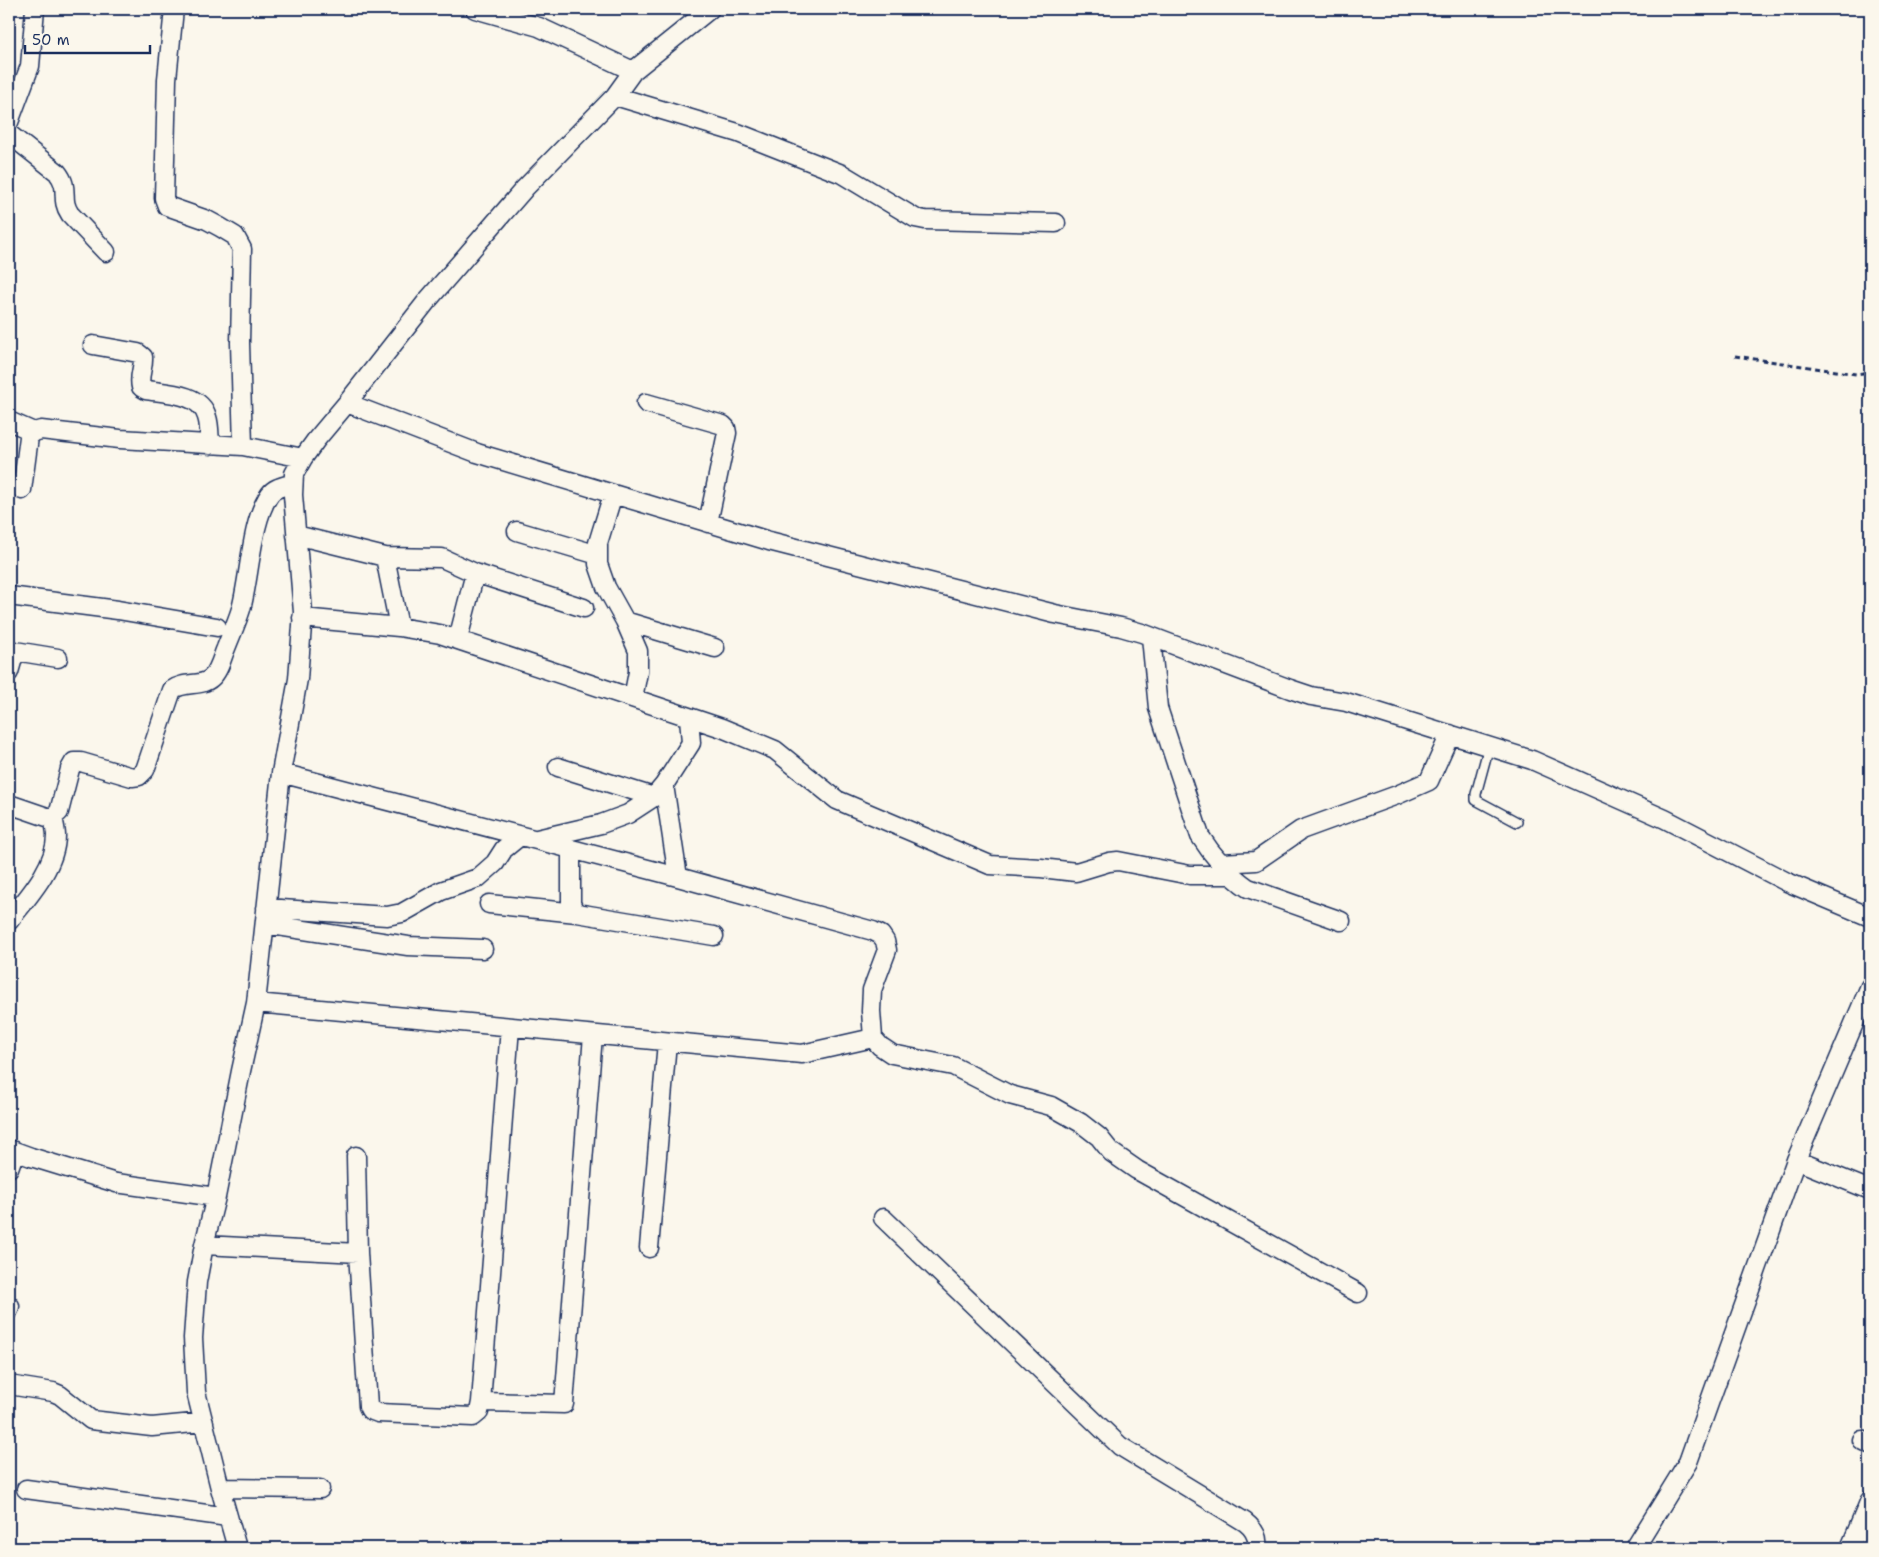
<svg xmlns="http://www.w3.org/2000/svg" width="1879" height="1557" viewBox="0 0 1879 1557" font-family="'Shantell Sans',sans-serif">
  <rect width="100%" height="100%" fill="#fbf7ec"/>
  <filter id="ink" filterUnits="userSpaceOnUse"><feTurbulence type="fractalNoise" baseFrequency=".02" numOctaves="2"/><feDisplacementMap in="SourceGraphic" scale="10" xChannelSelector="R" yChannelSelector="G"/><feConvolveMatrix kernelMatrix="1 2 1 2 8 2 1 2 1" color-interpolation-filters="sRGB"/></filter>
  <g filter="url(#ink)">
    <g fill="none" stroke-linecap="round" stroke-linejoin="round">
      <defs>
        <path id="service" d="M 1489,746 L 1476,794 L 1476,800 L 1517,822"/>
        <path id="minor" d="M 174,9 L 167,79 L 164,198 L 167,206 L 207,220 L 220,227 L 235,236 L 242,249 L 240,343 L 243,446
          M 475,9 L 539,27 L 633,71
          M 615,96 L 738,133 L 842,174 L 915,218 L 925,220 L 1056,223
          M 9,122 L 30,66 L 35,9
          M 9,134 L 57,172 C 71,189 59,198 70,214 L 106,252
          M 93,345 L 138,353 L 143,357 C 144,367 138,376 141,387 L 146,390 C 166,393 201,393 207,417 C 210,426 209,436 210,445
          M 347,403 L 477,453 L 769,541 L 1055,614 L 1121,627 L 1142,633 L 1290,689 L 1311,696 L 1346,702 L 1532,760 L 1665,819 L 1787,882 L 1870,917
          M 646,403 L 723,425 L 726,428 L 727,433 L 708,523
          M 9,421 L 34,432
          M 22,490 L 29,437 L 34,432 L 41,430 L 120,439 L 243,446 L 303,458
          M 613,494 L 598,543 L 598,564 L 606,587 L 625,621 L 638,651 L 638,672 L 633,698
          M 517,531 L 598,555
          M 296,535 L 385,557 L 442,558 L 475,573 L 584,608
          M 385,557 L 399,627
          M 9,596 L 118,610 L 217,627
          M 302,618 L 399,627 L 440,634 L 722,728 L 775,750 L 837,800 L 990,865 L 1041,868 L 1076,872 L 1109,862 L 1118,861 L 1190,875 L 1233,875
          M 625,621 L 715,648
          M 1151,637 L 1158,708 L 1200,836 C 1212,855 1230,876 1248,888 L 1341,921
          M 458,639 L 475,573
          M 9,650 L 58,658
          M 9,672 L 15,651
          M 558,767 L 654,797
          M 281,773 L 678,877 L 873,931 L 881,935 L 885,941 L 887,950 L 872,990 L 871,1011 L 873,1038 L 880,1046 L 892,1054 L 953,1066 L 1010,1095 L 1051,1106 L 1081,1123 L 1099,1137 L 1111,1152 L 1137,1170 L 1358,1293
          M 664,785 L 678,877
          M 9,804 L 47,817 L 53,817 L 59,812 L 70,769 L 74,762 L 81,762 L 132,777 L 139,776 L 145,770 L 172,690 C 184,681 202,687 211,678 C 219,672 222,657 226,648 C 231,635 237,622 241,609 C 250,577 251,520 270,494 C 275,487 285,486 293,483
          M 537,839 L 601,824 L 628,814 L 654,797 L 664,785 L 691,743 L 689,717
          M 571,849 L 571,903 L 573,908 L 577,913 L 714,936
          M 1222,863 L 1256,861 L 1301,830 L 1397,795 L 1429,781 L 1450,734
          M 489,904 L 577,913
          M 266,908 L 387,916 L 402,913 L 441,891 L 478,878 L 495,863 L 504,849 L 520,836
          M 9,921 C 27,898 56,867 56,836 C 56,830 54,823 53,817
          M 265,924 L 408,946 L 483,949
          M 256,1003 L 802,1054 L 873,1038
          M 9,1149 L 31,1157 L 116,1183 L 216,1197
          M 356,1156 L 358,1253 L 368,1406 L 370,1410 L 378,1413 L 473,1417 L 479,1412 L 481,1402 L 510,1027
          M 1796,1160 L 1870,1190
          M 9,1168 L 15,1151
          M 883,1218 L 1120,1446 L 1245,1522 C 1254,1529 1259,1537 1257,1548
          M 204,1245 L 358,1253
          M 649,1248 L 667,1042
          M 9,1310 L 10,1306
          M 9,1385 L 53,1392 L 60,1395 L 91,1420 L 152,1427 L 204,1422
          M 481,1402 L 564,1404 L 593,1035
          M 1862,1440 L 1870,1444
          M 220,1488 L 320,1489
          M 26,1489 L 228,1517
          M 237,1548 L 220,1488 L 196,1392 L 193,1338 L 197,1282 L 204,1245 L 216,1197 L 241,1071 L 256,1003 L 281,773 L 298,679 L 303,612 L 293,495 L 294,474 L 303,458 L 316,440 L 347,403 L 427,301 L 525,188 L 615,96 L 633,71 L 710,9
          M 1635,1548 L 1688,1462 L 1796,1160 L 1870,986
          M 1850,1548 L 1870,1500"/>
      </defs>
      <use href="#service" stroke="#1b2f5e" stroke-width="12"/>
      <use href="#minor" stroke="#1b2f5e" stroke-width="21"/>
      <path stroke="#1b2f5e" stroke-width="3" stroke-dasharray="5 4" stroke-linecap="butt" d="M 1735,356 L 1856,374 L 1870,372"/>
      <use href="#service" stroke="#fbf7ec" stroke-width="9"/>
      <use href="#minor" stroke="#fbf7ec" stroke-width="18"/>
    </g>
  </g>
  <rect width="1879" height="1557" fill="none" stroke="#fbf7ec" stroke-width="30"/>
  <rect x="15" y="15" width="1849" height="1527" fill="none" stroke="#1b2f5e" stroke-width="2" filter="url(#ink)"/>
  <path d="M25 45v8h125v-8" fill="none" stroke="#1b2f5e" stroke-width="2.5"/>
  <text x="32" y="45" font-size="15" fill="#1b2f5e" stroke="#fbf7ec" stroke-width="4" paint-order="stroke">50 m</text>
</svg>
